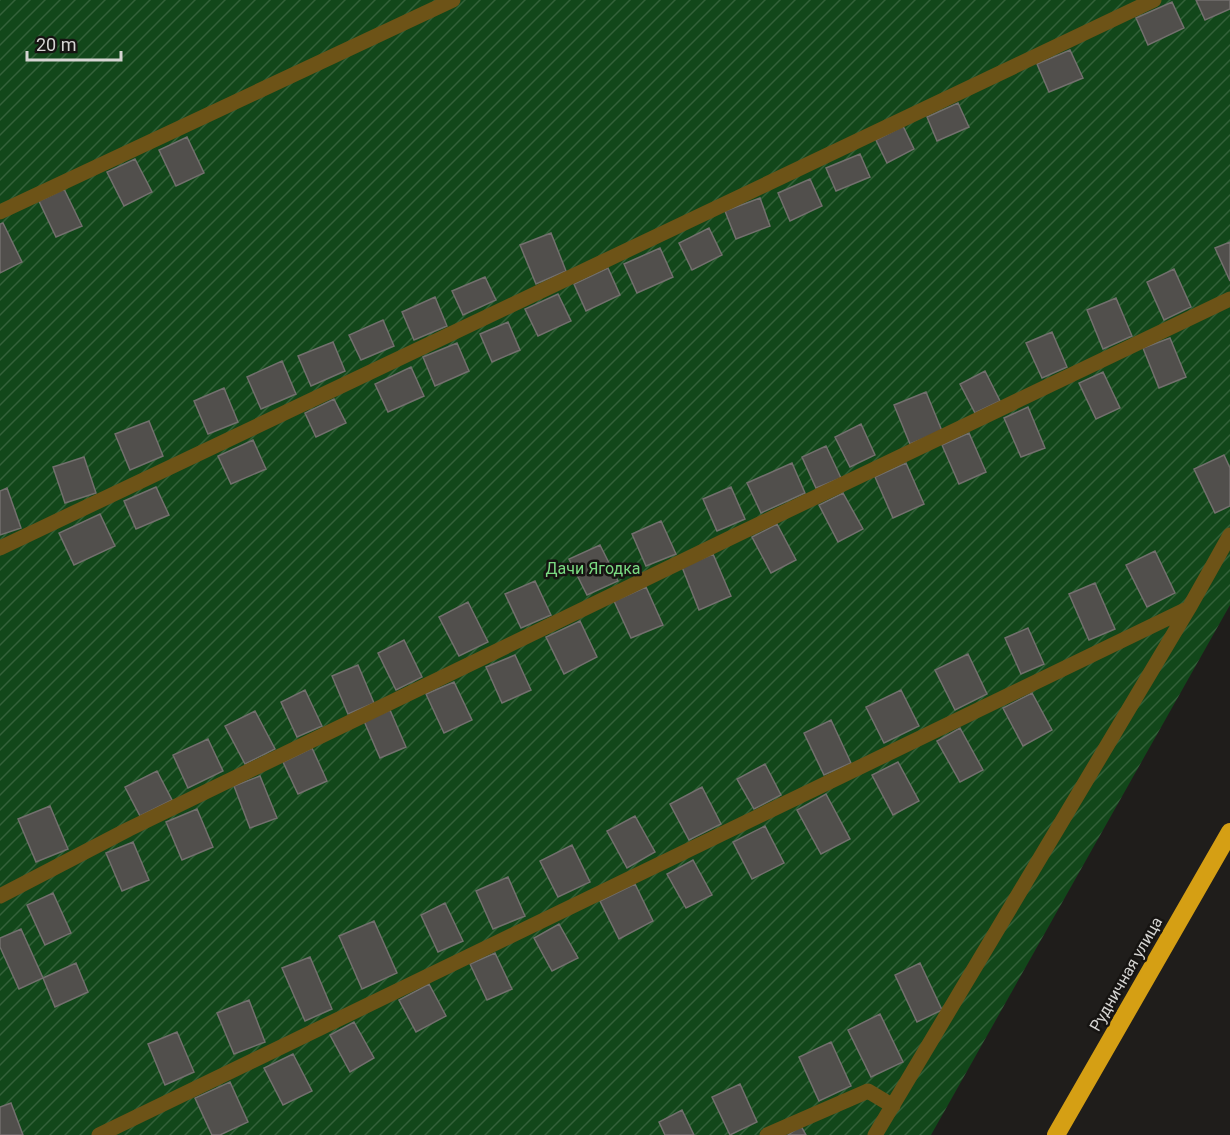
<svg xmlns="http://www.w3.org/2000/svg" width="1230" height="1135" viewBox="0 0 1230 1135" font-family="Roboto,sans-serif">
  <defs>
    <pattern id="garden-furrows" width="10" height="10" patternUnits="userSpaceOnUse" patternTransform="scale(1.5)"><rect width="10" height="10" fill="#12471a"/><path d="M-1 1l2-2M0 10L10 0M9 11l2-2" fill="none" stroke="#34613a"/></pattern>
  </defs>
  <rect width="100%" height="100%" fill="#1f1d1b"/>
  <path fill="url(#garden-furrows)" d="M 0,0 L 1230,0 L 1230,605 L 931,1135 L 0,1135 Z"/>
  <path fill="#514f4c" stroke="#73706e" stroke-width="1.5" d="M 1196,0 L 1230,0 L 1230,9 L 1205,20 Z
    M 1172,2 L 1184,28 L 1148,45 L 1136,18 Z
    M 1070,50 L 1083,78 L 1049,92 L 1037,64 Z
    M 958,103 L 969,127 L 937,141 L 927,117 Z
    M 903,126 L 914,149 L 887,163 L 876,140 Z
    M 187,137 L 204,173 L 176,186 L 159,150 Z
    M 860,154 L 870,177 L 836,191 L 826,168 Z
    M 135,159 L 152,192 L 124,206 L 107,172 Z
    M 810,179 L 822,206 L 790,221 L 778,193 Z
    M 64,189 L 82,226 L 56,237 L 39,201 Z
    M 760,198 L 770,226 L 736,239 L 725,211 Z
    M 3,223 L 22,262 L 0,273 L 0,224 Z
    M 709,228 L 722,255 L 692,270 L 679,243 Z
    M 551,233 L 566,271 L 536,284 L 520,245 Z
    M 1230,242 L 1230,281 L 1215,248 Z
    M 660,248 L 673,277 L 637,293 L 624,264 Z
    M 608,268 L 620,295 L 586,311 L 574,284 Z
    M 1174,269 L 1191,307 L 1164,320 L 1147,282 Z
    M 485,277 L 496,300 L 463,315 L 452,291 Z
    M 558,294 L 571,321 L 538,336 L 525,309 Z
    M 435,297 L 447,326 L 414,340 L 402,312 Z
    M 1116,298 L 1132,336 L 1103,349 L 1087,310 Z
    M 383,320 L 394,346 L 361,360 L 349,335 Z
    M 508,322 L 520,350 L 492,362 L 480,334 Z
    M 1052,332 L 1067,367 L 1042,378 L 1026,343 Z
    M 1170,338 L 1186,377 L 1159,388 L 1143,348 Z
    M 333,342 L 345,371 L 311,386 L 298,356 Z
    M 457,343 L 469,371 L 435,386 L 423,357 Z
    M 282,361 L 296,394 L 261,409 L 247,377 Z
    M 411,367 L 424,396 L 388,412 L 375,384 Z
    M 985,371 L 1000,401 L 975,413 L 960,384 Z
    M 1103,372 L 1120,408 L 1096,419 L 1079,383 Z
    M 224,388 L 238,422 L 208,434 L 194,401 Z
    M 926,392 L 942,431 L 910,444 L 894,405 Z
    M 334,399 L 346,423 L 316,437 L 305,413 Z
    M 1028,407 L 1045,448 L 1021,457 L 1004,418 Z
    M 149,421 L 163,456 L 130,470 L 115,434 Z
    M 861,424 L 875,455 L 850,467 L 835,437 Z
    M 969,433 L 986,472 L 959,484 L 942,445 Z
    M 253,440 L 266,469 L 231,484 L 218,456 Z
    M 826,446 L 841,478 L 816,488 L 802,457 Z
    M 1224,455 L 1230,468 L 1230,506 L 1215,513 L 1194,469 Z
    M 84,457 L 96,493 L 65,503 L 53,467 Z
    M 792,463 L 805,493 L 761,513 L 747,483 Z
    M 906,463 L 924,504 L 893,518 L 875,477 Z
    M 156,487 L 169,515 L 136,529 L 124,501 Z
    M 731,487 L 745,519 L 717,531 L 703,499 Z
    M 7,488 L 21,528 L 0,535 L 0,491 Z
    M 843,493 L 863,529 L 838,542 L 819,505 Z
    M 100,514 L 115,546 L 74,565 L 59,533 Z
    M 661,521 L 676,554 L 646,566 L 632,534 Z
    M 777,524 L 796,560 L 771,573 L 752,537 Z
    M 600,545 L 618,581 L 587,595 L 569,559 Z
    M 1155,551 L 1175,593 L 1147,607 L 1126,565 Z
    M 713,554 L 731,596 L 699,610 L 682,567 Z
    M 535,581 L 551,615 L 521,628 L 505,594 Z
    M 1095,583 L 1115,629 L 1089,640 L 1069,594 Z
    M 646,587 L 663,625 L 631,638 L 614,601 Z
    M 468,602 L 488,642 L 459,656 L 439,617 Z
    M 580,621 L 597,657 L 564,674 L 546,637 Z
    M 1028,628 L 1044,664 L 1021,674 L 1005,638 Z
    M 404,640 L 422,677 L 396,690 L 378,653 Z
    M 968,654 L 987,694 L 955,710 L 935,670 Z
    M 515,655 L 531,690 L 502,703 L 486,667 Z
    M 358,665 L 374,703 L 348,714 L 332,676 Z
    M 454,682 L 472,720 L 444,733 L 426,694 Z
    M 305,690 L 322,726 L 297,737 L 281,702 Z
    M 901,690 L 919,726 L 884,743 L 866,707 Z
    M 1032,693 L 1052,730 L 1023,746 L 1003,708 Z
    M 390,710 L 406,747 L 380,758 L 364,721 Z
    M 255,711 L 275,749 L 245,764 L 225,726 Z
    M 831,720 L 851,763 L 824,775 L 804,733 Z
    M 960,728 L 983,770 L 960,782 L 937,741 Z
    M 208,739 L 223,771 L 188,788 L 173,755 Z
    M 312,748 L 327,781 L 298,794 L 283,762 Z
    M 898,762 L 919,801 L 893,815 L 872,775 Z
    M 765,764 L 781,795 L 754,809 L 737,779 Z
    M 157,771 L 172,800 L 140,816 L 125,787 Z
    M 260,776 L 277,818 L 250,828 L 234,786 Z
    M 702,787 L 721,824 L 689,840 L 670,804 Z
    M 826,794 L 850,839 L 821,854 L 797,810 Z
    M 50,806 L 68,849 L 36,862 L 18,819 Z
    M 197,809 L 213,847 L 182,860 L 166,822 Z
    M 635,816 L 655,852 L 627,868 L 607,831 Z
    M 765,826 L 784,863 L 752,879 L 733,842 Z
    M 133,842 L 149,880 L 122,891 L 106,853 Z
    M 572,845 L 590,882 L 558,897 L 540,861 Z
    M 693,860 L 712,895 L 686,908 L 667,874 Z
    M 508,877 L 525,916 L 493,929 L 476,891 Z
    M 635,884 L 653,921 L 619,939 L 600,901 Z
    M 53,893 L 71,933 L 45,945 L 27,905 Z
    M 445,903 L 463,941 L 438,952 L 421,915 Z
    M 374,921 L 397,973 L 362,989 L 339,936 Z
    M 559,924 L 578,958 L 552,971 L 534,938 Z
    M 21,929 L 43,978 L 19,989 L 0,947 L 0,938 Z
    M 495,953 L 512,989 L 487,1000 L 470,964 Z
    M 310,957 L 332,1009 L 305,1021 L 282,968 Z
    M 76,963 L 88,992 L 55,1007 L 43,978 Z
    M 920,963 L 942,1010 L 917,1022 L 895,975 Z
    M 429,984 L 446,1016 L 416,1032 L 399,1000 Z
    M 249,1000 L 265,1042 L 234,1054 L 217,1013 Z
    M 880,1014 L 903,1062 L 871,1077 L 848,1030 Z
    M 354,1022 L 374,1058 L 350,1072 L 330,1035 Z
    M 177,1032 L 194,1072 L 165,1085 L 148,1044 Z
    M 831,1042 L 851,1086 L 819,1101 L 799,1057 Z
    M 293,1054 L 312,1091 L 283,1105 L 264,1068 Z
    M 230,1082 L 248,1122 L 220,1135 L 212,1135 L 195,1098 Z
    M 740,1084 L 757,1122 L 730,1135 L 712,1097 Z
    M 11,1103 L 23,1135 L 0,1135 L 0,1107 Z
    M 682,1110 L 694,1135 L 665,1135 L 659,1122 Z
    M 801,1126 L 806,1135 L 788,1135 Z"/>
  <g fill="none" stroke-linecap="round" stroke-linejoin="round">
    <path stroke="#6d5317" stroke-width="15" d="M 0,212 L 453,0
      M 0,548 L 1154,0
      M 0,896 L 129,829 L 728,539 L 1230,299
      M 99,1135 L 1189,608
      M 767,1135 L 868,1091 L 893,1106
      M 875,1135 L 1189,608 L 1230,535"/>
    <path stroke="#d59f14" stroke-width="18" d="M 1056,1135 L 1230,832"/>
  </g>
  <g text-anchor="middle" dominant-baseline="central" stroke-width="5" stroke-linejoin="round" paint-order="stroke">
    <g font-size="16" fill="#7adb82" stroke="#161412">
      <text x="593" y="568">Дачи Ягодка</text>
    </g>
    <g font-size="16" fill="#d5d4d2" stroke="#161412">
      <text transform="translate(1126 974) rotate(-60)">Рудничная улица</text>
    </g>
  </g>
  <path d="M27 51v9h94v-9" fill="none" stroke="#d5d4d2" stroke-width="3"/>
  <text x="36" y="51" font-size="18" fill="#d5d4d2" stroke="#161412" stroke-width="4.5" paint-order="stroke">20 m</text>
</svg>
